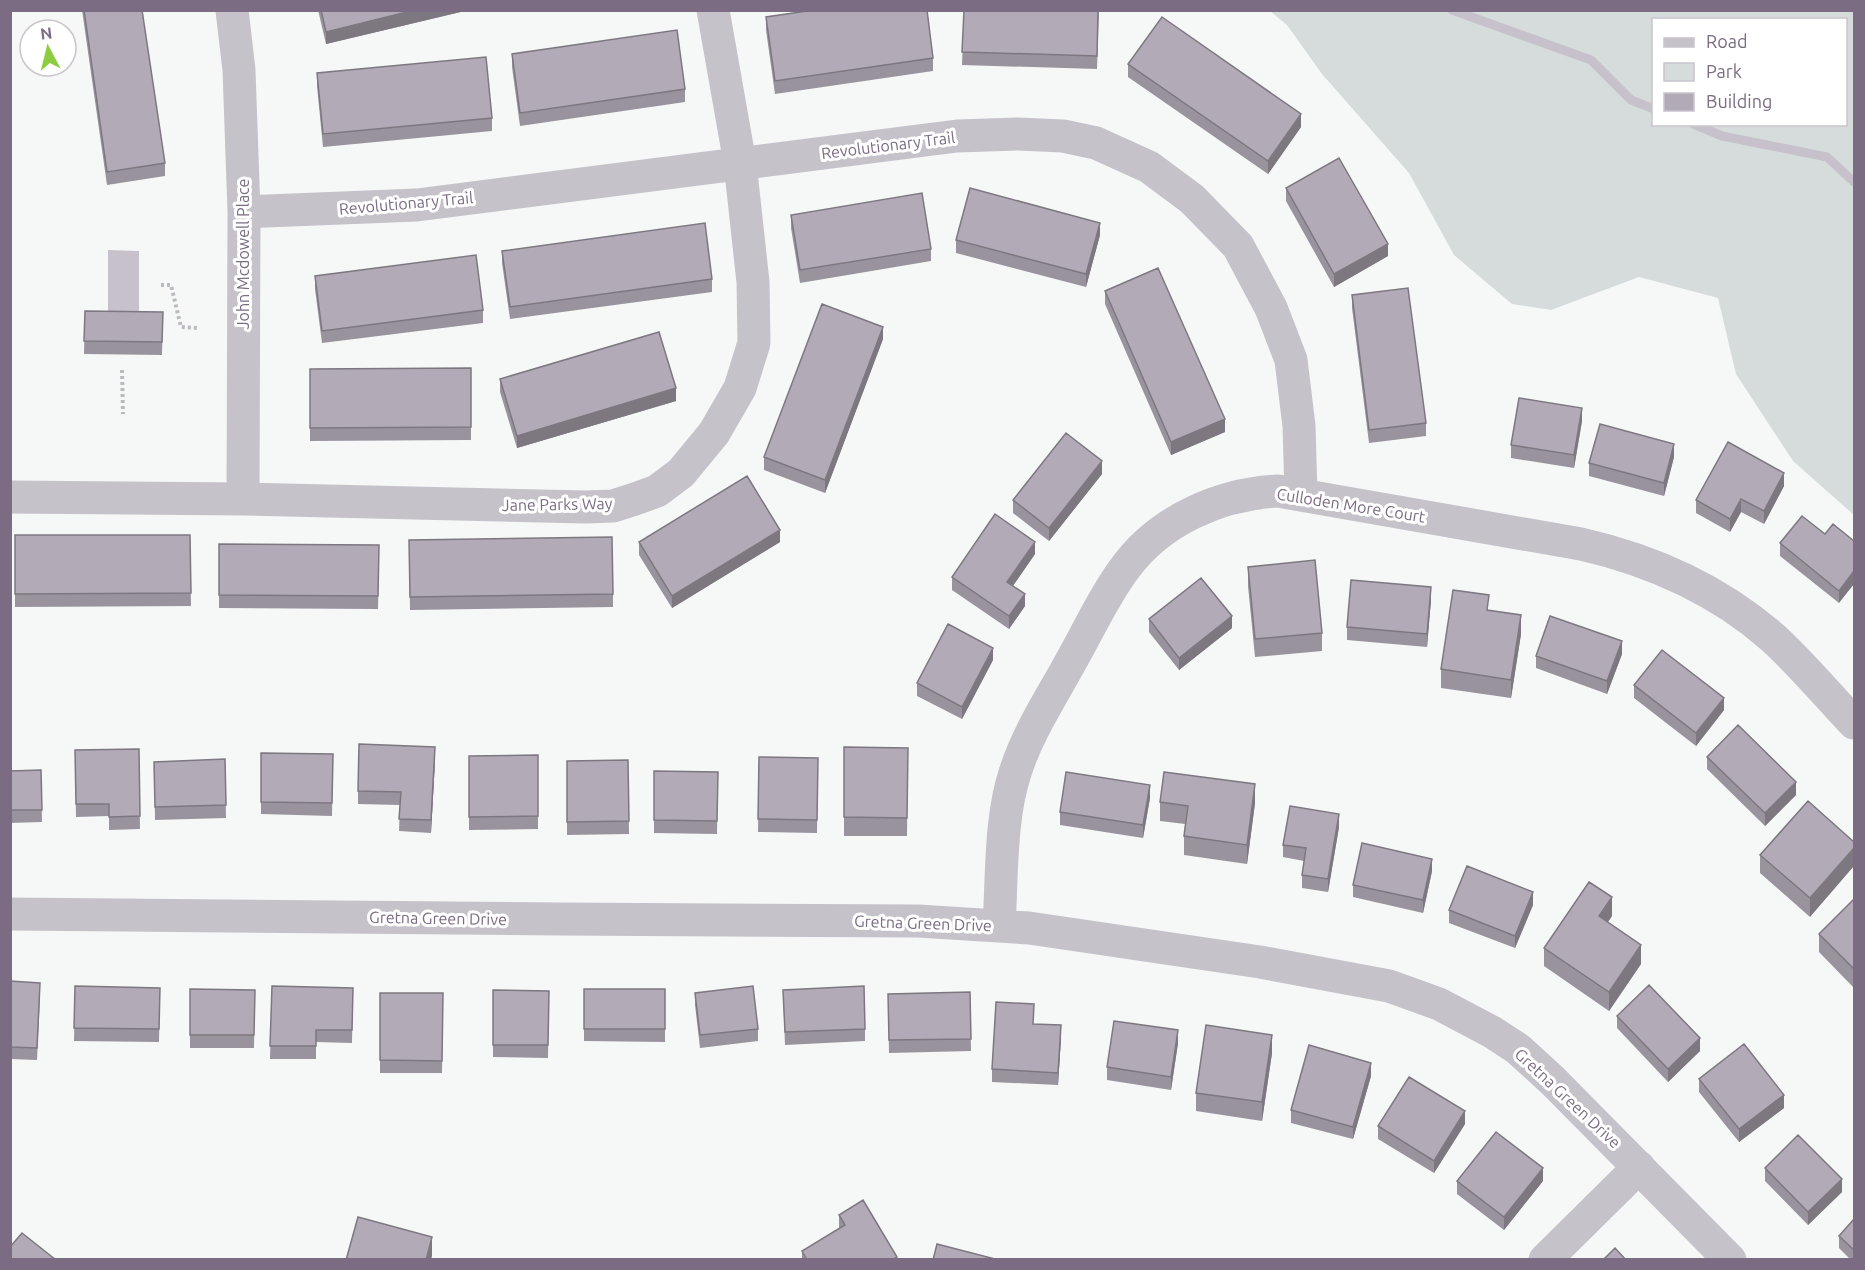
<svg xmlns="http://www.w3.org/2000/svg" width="1865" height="1270" viewBox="0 0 1865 1270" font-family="Ubuntu,sans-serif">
  <rect width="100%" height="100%" fill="#f6f8f7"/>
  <path fill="#d6dcdb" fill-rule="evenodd" d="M 1270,11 L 1854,11 L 1854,515 L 1793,461 L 1736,374 L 1718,298 L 1639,277 L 1551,310 L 1512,304 L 1454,255 L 1409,173 L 1322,74 L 1287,25 ZM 1654,20 L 1846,20 L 1846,124 L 1654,124 Z"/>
  <path fill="#c6c1cb" d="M 108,250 L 139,251 L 139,314 L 108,314 Z"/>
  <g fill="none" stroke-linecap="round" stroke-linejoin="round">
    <path stroke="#c6c1cb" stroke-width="9" d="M 1452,10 L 1591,60 L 1631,100 L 1654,109
      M 1693,124 L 1722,136 L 1827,157 L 1854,182"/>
    <path stroke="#bdbabf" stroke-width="4" stroke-dasharray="3 3" stroke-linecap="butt" d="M 161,285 L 171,285 L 181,327 L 197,328
      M 122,370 L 123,414"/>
    <path stroke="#c6c2c9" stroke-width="33" d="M 232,10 L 239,70 L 244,212 L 243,499
      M 244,212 L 417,205 L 957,136 L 1018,134 L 1063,136 L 1096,143 L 1149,167 L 1192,199 L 1238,246 L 1271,308 L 1291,360 L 1299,426 L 1301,495
      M 10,497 L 243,499 L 586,507 L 613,506 L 635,499 L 657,491 L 681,473 L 714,433 L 740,388 L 754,343 L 753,282 L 740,163 L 713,10
      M 10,914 L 561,919 L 918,921 L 1029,928 L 1260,962 L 1389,986 L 1439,1004 L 1492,1032 L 1518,1049 L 1553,1081 L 1730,1260
      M 999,926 C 1002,878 1000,818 1015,773 C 1027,734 1051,698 1070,663 C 1088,632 1103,597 1125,568 C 1160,520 1220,494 1278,491 L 1581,544 C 1651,560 1717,589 1772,637 C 1801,663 1827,695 1854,723
      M 1545,1260 L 1639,1167"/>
  </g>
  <path fill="#99939d" d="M 82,10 L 142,10 L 165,163 L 165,176 L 107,185 Z
    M 318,10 L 469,10 L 326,44 Z
    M 964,10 L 1099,10 L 1097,69 L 962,65 Z
    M 766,17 L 933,58 L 933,71 L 775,94 L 766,30 Z
    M 512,54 L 685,89 L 685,102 L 520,126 L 512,67 Z
    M 1128,64 L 1301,127 L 1268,174 L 1128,77 Z
    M 317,73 L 492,118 L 492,131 L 323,147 L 317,86 Z
    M 1286,188 L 1388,256 L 1334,287 L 1286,201 Z
    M 791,215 L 931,249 L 931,261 L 800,283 L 791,228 Z
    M 1100,235 L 1086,287 L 956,253 L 956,240 Z
    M 502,251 L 712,279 L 712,292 L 510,319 L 502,263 Z
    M 315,276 L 483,310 L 483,323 L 322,343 L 315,289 Z
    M 1105,291 L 1225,432 L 1171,455 L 1105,304 Z
    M 1352,295 L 1426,423 L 1426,436 L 1369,443 L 1352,308 Z
    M 85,311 L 163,312 L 162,355 L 84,354 Z
    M 883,339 L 825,493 L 764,470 L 764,457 Z
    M 471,368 L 471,440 L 310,441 L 310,369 Z
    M 500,379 L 676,401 L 517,448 L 500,392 Z
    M 1582,421 L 1574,468 L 1511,458 L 1511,445 Z
    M 1674,457 L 1664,496 L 1589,476 L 1589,463 Z
    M 1102,474 L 1049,541 L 1013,513 L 1013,500 Z
    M 1784,486 L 1764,524 L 1741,512 L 1730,532 L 1696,513 L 1696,500 Z
    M 1825,534 L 1854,541 L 1839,603 L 1780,556 L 1780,543 Z
    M 15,535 L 190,535 L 191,606 L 15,607 Z
    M 409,540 L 613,594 L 613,607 L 410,610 Z
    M 639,542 L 780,542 L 672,608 L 639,555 Z
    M 219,544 L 379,545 L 378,609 L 219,608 Z
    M 1035,554 L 1013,586 L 1025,606 L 1009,629 L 952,590 L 952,577 Z
    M 1248,567 L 1322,633 L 1322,651 L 1255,657 L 1248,586 Z
    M 1431,600 L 1427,647 L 1347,640 L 1347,627 Z
    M 1489,610 L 1521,634 L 1511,698 L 1441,688 L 1441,669 Z
    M 1149,619 L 1232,628 L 1179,670 L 1149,632 Z
    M 1622,654 L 1607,694 L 1536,668 L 1536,656 Z
    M 993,660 L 962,719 L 917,696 L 917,683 Z
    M 1634,685 L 1724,710 L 1696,746 L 1634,698 Z
    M 844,747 L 908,748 L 907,836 L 844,836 Z
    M 139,749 L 140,829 L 109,830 L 109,816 L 76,817 L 75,750 Z
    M 261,753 L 333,754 L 332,816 L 261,814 Z
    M 538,755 L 538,829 L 469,830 L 469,756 Z
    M 759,757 L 818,758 L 817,833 L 758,832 Z
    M 1707,757 L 1796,795 L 1765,826 L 1707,769 Z
    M 225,759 L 226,818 L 155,820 L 154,762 Z
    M 435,760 L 431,833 L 399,831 L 400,805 L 358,804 L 358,791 Z
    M 628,760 L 629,834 L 567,835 L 567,761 Z
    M 41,770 L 42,822 L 10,823 L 10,771 Z
    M 654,771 L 718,772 L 717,834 L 654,833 Z
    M 1150,798 L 1143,838 L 1060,825 L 1060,812 Z
    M 1160,802 L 1255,803 L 1247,864 L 1184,855 L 1184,836 L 1185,824 L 1160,821 Z
    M 1339,827 L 1328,892 L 1302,888 L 1302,875 L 1304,861 L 1283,857 L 1283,845 Z
    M 1854,842 L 1810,917 L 1760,873 L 1760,855 Z
    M 1432,871 L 1423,913 L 1353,897 L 1353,885 Z
    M 1854,899 L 1854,988 L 1819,952 L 1819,934 Z
    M 1533,905 L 1515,948 L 1449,923 L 1449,910 Z
    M 1612,916 L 1608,922 L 1641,964 L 1609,1011 L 1544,966 L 1544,948 Z
    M 10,981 L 40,996 L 37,1060 L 10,1059 Z
    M 75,986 L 160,988 L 159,1042 L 74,1041 Z
    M 272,986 L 353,988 L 352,1043 L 316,1042 L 316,1059 L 270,1059 Z
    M 190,989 L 255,990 L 254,1048 L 190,1048 Z
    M 584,989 L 665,989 L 665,1042 L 584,1041 Z
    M 493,990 L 549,991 L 548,1058 L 493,1057 Z
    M 783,990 L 865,1029 L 865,1041 L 785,1045 Z
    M 970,992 L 971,1051 L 889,1053 L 888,994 Z
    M 380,993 L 443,993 L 442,1073 L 380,1073 Z
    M 695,993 L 758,1029 L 758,1041 L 700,1048 L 695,1005 Z
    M 1617,1016 L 1700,1051 L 1668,1082 L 1617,1028 Z
    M 1034,1024 L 1061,1038 L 1058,1085 L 992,1082 L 992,1069 Z
    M 1178,1043 L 1171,1090 L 1107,1080 L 1107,1067 Z
    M 1272,1053 L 1262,1121 L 1196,1111 L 1196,1093 Z
    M 1371,1076 L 1353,1139 L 1291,1123 L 1291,1110 Z
    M 1699,1079 L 1784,1108 L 1739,1142 L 1699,1092 Z
    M 1465,1124 L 1434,1173 L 1378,1139 L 1378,1126 Z
    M 1765,1168 L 1842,1192 L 1808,1225 L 1765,1181 Z
    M 1457,1181 L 1543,1181 L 1504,1230 L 1457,1194 Z
    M 839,1215 L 897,1260 L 802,1260 L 802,1251 L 839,1228 Z
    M 1854,1219 L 1854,1260 L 1851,1260 L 1839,1248 L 1839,1236 Z"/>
  <path fill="#7d7880" d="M 415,10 L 469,10 L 326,44 L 326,32 Z
    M 1301,114 L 1301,127 L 1268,174 L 1268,161 Z
    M 1100,223 L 1100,235 L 1086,287 L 1086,274 Z
    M 1388,244 L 1388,256 L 1334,287 L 1334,274 Z
    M 883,327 L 883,339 L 825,493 L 825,480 Z
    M 676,388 L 676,401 L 517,448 L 517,436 Z
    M 1582,408 L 1582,421 L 1574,468 L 1574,455 Z
    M 1225,419 L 1225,432 L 1171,455 L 1171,442 Z
    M 1674,444 L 1674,457 L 1664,496 L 1664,483 Z
    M 1102,461 L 1102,474 L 1049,541 L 1049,528 Z
    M 1784,473 L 1784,486 L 1764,524 L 1764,511 Z
    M 1741,499 L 1741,512 L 1730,532 L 1730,519 Z
    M 780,530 L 780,542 L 672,608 L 672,596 Z
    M 1035,542 L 1035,554 L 1007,594 L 1007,582 Z
    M 1854,571 L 1854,584 L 1839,603 L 1839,591 Z
    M 1431,587 L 1431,600 L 1427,647 L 1427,634 Z
    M 1025,594 L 1025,606 L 1009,629 L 1009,616 Z
    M 1521,615 L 1521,634 L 1511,698 L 1511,680 Z
    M 1232,616 L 1232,628 L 1179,670 L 1179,658 Z
    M 1622,641 L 1622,654 L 1607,694 L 1607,681 Z
    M 993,648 L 993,660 L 962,719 L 962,707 Z
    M 1724,698 L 1724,710 L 1696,746 L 1696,733 Z
    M 435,747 L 435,760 L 431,833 L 431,820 Z
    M 1796,782 L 1796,795 L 1765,826 L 1765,813 Z
    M 1255,784 L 1255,803 L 1247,864 L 1247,845 Z
    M 1150,785 L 1150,798 L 1143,838 L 1143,825 Z
    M 1339,814 L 1339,827 L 1328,892 L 1328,879 Z
    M 1854,848 L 1854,866 L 1810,917 L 1810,898 Z
    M 1432,859 L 1432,871 L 1423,913 L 1423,900 Z
    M 1533,892 L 1533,905 L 1515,948 L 1515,936 Z
    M 1612,897 L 1612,916 L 1599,935 L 1599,916 Z
    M 1641,945 L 1641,964 L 1609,1011 L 1609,992 Z
    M 1061,1025 L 1061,1038 L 1058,1085 L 1058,1073 Z
    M 1178,1030 L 1178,1043 L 1171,1090 L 1171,1077 Z
    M 1272,1035 L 1272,1053 L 1262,1121 L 1262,1102 Z
    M 1700,1038 L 1700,1051 L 1668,1082 L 1668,1069 Z
    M 1371,1063 L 1371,1076 L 1353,1139 L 1353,1127 Z
    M 1784,1095 L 1784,1108 L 1739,1142 L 1739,1129 Z
    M 1465,1111 L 1465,1124 L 1434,1173 L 1434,1161 Z
    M 1543,1168 L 1543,1181 L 1504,1230 L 1504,1217 Z
    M 1842,1179 L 1842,1192 L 1808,1225 L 1808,1212 Z
    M 432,1237 L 432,1256 L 431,1260 L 426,1260 Z"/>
  <path fill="#b2abb7" stroke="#7d7880" stroke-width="1.5" d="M 84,10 L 142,10 L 165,163 L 107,172 Z
    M 321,10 L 415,10 L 326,32 Z
    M 814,10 L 927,10 L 933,58 L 775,81 L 766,17 Z
    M 964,10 L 1098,10 L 1097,56 L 962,52 Z
    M 1162,17 L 1301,114 L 1268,161 L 1128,64 Z
    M 677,30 L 685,89 L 520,113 L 512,54 Z
    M 486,57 L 492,118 L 323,134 L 317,73 Z
    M 1339,158 L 1388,244 L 1334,274 L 1286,188 Z
    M 970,188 L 1100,223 L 1086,274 L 956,240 Z
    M 922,193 L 931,249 L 800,270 L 791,215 Z
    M 705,223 L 712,279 L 510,307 L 502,251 Z
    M 476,255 L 483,310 L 322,331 L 315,276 Z
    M 1158,268 L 1225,419 L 1171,442 L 1105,291 Z
    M 1408,288 L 1426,423 L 1369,430 L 1352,295 Z
    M 822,304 L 883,327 L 825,480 L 764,457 Z
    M 85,311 L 163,312 L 162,342 L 84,341 Z
    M 659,332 L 676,388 L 517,436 L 500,379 Z
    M 471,368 L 471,427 L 310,428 L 310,369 Z
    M 1519,398 L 1582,408 L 1574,455 L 1511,445 Z
    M 1600,424 L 1674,444 L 1664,483 L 1589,463 Z
    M 1066,433 L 1102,461 L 1049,528 L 1013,500 Z
    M 1728,442 L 1784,473 L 1764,511 L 1741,499 L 1730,519 L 1696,500 Z
    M 747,476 L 780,530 L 672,596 L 639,542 Z
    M 995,514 L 1035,542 L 1007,582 L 1025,594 L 1009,616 L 952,577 Z
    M 1802,516 L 1825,534 L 1833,524 L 1854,541 L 1854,571 L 1839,591 L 1780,543 Z
    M 15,535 L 190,535 L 191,593 L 15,594 Z
    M 612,537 L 613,594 L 410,597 L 409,540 Z
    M 219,544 L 379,545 L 378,596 L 219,595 Z
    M 1315,560 L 1322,633 L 1255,639 L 1248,567 Z
    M 1201,578 L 1232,616 L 1179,658 L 1149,619 Z
    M 1351,580 L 1431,587 L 1427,634 L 1347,627 Z
    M 1453,590 L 1489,595 L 1487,610 L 1521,615 L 1511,680 L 1441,669 Z
    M 1550,616 L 1622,641 L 1607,681 L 1536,656 Z
    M 948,624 L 993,648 L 962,707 L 917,683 Z
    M 1662,650 L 1724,698 L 1696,733 L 1634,685 Z
    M 1738,725 L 1796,782 L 1765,813 L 1707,757 Z
    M 359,744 L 435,747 L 431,820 L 399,819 L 401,792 L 358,791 Z
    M 844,747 L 908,748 L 907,818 L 844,817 Z
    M 139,749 L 140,816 L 109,817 L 109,804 L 76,804 L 75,750 Z
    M 261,753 L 333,754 L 332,803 L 261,802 Z
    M 538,755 L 538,816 L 469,817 L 469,756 Z
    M 759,757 L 818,758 L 817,820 L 758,819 Z
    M 225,759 L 226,805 L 155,807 L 154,762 Z
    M 628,760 L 629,821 L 567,822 L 567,761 Z
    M 41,770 L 42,810 L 10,810 L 10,771 Z
    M 654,771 L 718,772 L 717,821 L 654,820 Z
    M 1066,772 L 1150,785 L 1143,825 L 1060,812 Z
    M 1164,772 L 1255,784 L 1247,845 L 1184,836 L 1188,806 L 1160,802 Z
    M 1808,801 L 1854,842 L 1854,848 L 1810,898 L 1760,855 Z
    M 1290,806 L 1339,814 L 1328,879 L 1302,875 L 1306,848 L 1283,845 Z
    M 1362,843 L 1432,859 L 1423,900 L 1353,885 Z
    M 1467,866 L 1533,892 L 1515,936 L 1449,910 Z
    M 1589,882 L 1612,897 L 1599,916 L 1641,945 L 1609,992 L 1544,948 Z
    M 1854,899 L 1854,969 L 1819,934 Z
    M 10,981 L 40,983 L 37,1048 L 10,1047 Z
    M 1649,985 L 1700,1038 L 1668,1069 L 1617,1016 Z
    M 75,986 L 160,988 L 159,1029 L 74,1028 Z
    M 272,986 L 353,988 L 352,1030 L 316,1030 L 316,1046 L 270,1046 Z
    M 753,986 L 758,1029 L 700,1035 L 695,993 Z
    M 864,986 L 865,1029 L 785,1032 L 783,990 Z
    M 190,989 L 255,990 L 254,1035 L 190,1035 Z
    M 584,989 L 665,989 L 665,1029 L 584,1029 Z
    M 493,990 L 549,991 L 548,1045 L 493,1045 Z
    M 970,992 L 971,1039 L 889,1040 L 888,994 Z
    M 380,993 L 443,993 L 442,1061 L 380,1060 Z
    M 996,1002 L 1034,1004 L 1033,1024 L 1061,1025 L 1058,1073 L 992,1069 Z
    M 1114,1021 L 1178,1030 L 1171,1077 L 1107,1067 Z
    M 1206,1025 L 1272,1035 L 1262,1102 L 1196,1093 Z
    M 1744,1044 L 1784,1095 L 1739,1129 L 1699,1079 Z
    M 1309,1045 L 1371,1063 L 1353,1127 L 1291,1110 Z
    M 1409,1077 L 1465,1111 L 1434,1161 L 1378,1126 Z
    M 1496,1132 L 1543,1168 L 1504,1217 L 1457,1181 Z
    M 1798,1135 L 1842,1179 L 1808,1212 L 1765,1168 Z
    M 863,1200 L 897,1257 L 892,1260 L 807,1260 L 802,1251 L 845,1225 L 839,1215 Z
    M 358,1217 L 432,1237 L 426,1260 L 346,1260 Z
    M 1854,1219 L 1854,1250 L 1839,1236 Z
    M 22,1233 L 56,1260 L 10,1260 L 10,1247 Z
    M 937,1244 L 995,1259 L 933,1260 Z
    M 1615,1248 L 1626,1260 L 1603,1260 Z"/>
  <g text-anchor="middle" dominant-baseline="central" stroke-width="6" stroke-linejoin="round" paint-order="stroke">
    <g font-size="16" fill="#7b6b83" stroke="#fff">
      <text transform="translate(888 145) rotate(-7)">Revolutionary Trail</text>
      <text transform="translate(406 203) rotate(-5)">Revolutionary Trail</text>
      <text transform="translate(243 254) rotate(-90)">John Mcdowell Place</text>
      <text transform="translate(557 504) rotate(-1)">Jane Parks Way</text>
      <text transform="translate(1351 505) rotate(9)">Culloden More Court</text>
      <text transform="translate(438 918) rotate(1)">Gretna Green Drive</text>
      <text transform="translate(923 923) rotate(2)">Gretna Green Drive</text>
      <text transform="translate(1568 1098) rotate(43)">Gretna Green Drive</text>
    </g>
  </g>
  <rect width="1865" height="1270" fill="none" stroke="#7b6b83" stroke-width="24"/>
  <rect x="1652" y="18" width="195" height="108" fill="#ffffff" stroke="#cac4cd" stroke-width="1.5"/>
  <rect x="1664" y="38" width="30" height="9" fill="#c6c2c9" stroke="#cac4cd" stroke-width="1.5"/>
  <text x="1706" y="48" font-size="18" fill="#7b6b83">Road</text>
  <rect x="1664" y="63" width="30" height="18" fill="#d6dcdb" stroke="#cac4cd" stroke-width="1.5"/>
  <text x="1706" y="78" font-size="18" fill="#7b6b83">Park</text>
  <rect x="1664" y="93" width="30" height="18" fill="#b2abb7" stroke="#cac4cd" stroke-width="1.5"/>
  <text x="1706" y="108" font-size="18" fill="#7b6b83">Building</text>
  <g transform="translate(48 48) rotate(353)"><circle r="28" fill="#ffffff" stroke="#cac4cd" stroke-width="1.5"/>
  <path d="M0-4.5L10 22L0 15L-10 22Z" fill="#8ecc42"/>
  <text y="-9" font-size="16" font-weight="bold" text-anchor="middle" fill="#7b6b83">N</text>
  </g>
</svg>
